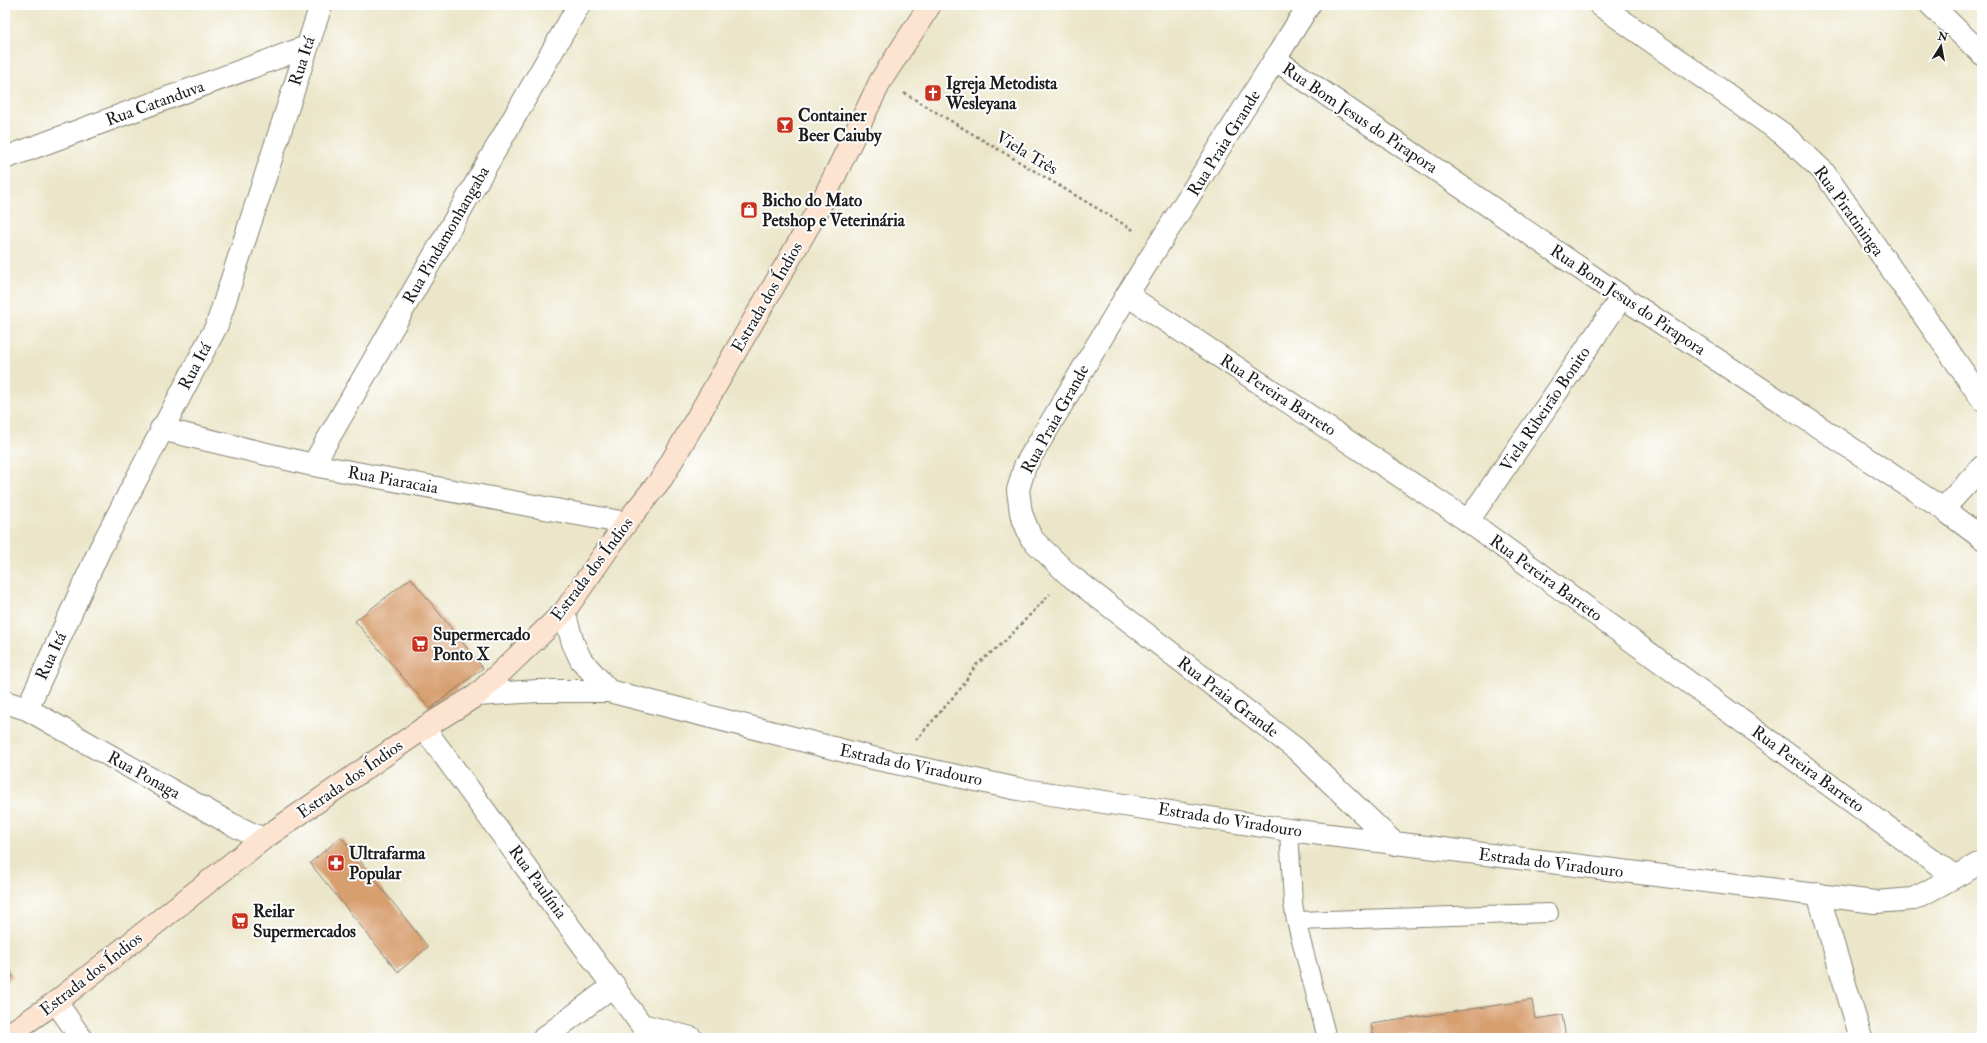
<svg xmlns="http://www.w3.org/2000/svg" width="1987" height="1043" viewBox="0 0 1987 1043" font-family="'IM FELL Double Pica',serif">
  <rect width="100%" height="100%" fill="#fff"/>
  <filter id="ink" filterUnits="userSpaceOnUse"><feTurbulence type="fractalNoise" baseFrequency=".025" numOctaves="2"/><feDisplacementMap in="SourceGraphic" scale="8" xChannelSelector="R" yChannelSelector="G"/><feConvolveMatrix kernelMatrix="1 2 1 2 8 2 1 2 1" color-interpolation-filters="sRGB"/></filter>
  <filter id="wash" filterUnits="userSpaceOnUse"><feTurbulence type="fractalNoise" baseFrequency=".012" numOctaves="4" result="noise"/><feDisplacementMap in="SourceGraphic" scale="16" xChannelSelector="R" yChannelSelector="G"/><feGaussianBlur stdDeviation="0.9" result="paint"/><feColorMatrix in="noise" values="0 0 0 0 0 0 0 0 0 0 0 0 0 0 0 0 0 1.4 0 .05"/><feComposite in="paint" operator="in"/></filter>
  <g filter="url(#wash)">
    <rect width="100%" height="100%" fill="#ebe6c9"/>
    <g id="blocks">
      <path fill="#d79e6e" d="M 411,578 L 483,668 L 430,709 L 355,621 Z
        M 341,837 L 428,947 L 398,972 L 310,863 Z
        M 5,963 L 13,977 L 5,982 Z
        M 1532,1000 L 1535,1019 L 1562,1015 L 1566,1038 L 1374,1038 L 1371,1024 Z"/>
    </g>
  </g>
  <g filter="url(#ink)">
    <use href="#blocks" fill-opacity="0" stroke="#848172" stroke-width="1"/>
    <g fill="none" stroke-linecap="round" stroke-linejoin="round">
      <defs>
        <path id="lane" d="M 1289,830 L 1293,903 L 1296,921 L 1549,913
          M 1296,921 L 1327,1038"/>
        <path id="street" d="M 1309,5 L 1127,295 L 1025,466 L 1018,490 L 1021,513 L 1031,538 L 1068,574 L 1296,749 L 1395,844
          M 1600,5 L 1783,134 L 1823,171 L 1982,399
          M 1931,5 L 1982,54
          M 1276,60 L 1622,297 L 1943,509 L 1982,538
          M 5,158 L 306,47
          M 1127,295 L 1468,521 L 1954,876
          M 161,429 L 313,465 L 626,523
          M 313,465 L 579,5
          M 1943,509 L 1982,467
          M 1468,521 L 1622,297
          M 564,612 L 573,643 L 581,660 L 609,691
          M 477,695 L 538,691 L 609,691 L 868,757 L 1018,789 L 1289,830 L 1875,902 L 1914,899 L 1982,862
          M 5,702 L 27,709 L 231,824 L 263,839
          M 27,709 L 100,549 L 217,325 L 321,5
          M 424,728 L 651,1038
          M 1818,894 L 1861,1038
          M 56,1002 L 81,1038
          M 642,1025 L 691,1038
          M 544,1038 L 614,985"/>
        <path id="secondary" d="M 5,1037 L 56,1002 L 263,839 L 424,728 L 477,695 L 564,612 L 626,523 L 662,478 L 819,208 L 881,80 L 930,5"/>
      </defs>
      <use href="#lane" stroke="#848172" stroke-width="20"/>
      <use href="#street" stroke="#848172" stroke-width="24"/>
      <use href="#secondary" stroke="#848172" stroke-width="24"/>
      <path stroke="#848172" stroke-width="2.5" stroke-dasharray="3 3" stroke-linecap="butt" d="M 904,93 L 1135,231
        M 916,740 L 961,688 L 976,665 L 1004,642 L 1050,594"/>
      <use href="#lane" stroke="#fff" stroke-width="18"/>
      <use href="#street" stroke="#fff" stroke-width="22"/>
      <use href="#secondary" stroke="#fde4d1" stroke-width="22"/>
    </g>
  </g>
  <defs>
    <symbol id="church-square" viewBox="-11 -11 22 22"><rect x="-9" y="-9" width="18" height="18" rx="4" fill="#c8321e" stroke="#fff"/><path d="M-1.2-6h2.4v3.5h3.3v2.4h-3.3V6h-2.4V-.1h-3.3v-2.4h3.3Z" fill="#fff"/></symbol>
    <symbol id="bar-square" viewBox="-11 -11 22 22"><rect x="-9" y="-9" width="18" height="18" rx="4" fill="#c8321e" stroke="#fff"/><path d="M-6-5H6L.8 .8V4.5H3.5V6h-7V4.5H-.8V.8Z" fill="#fff"/></symbol>
    <symbol id="shop-square" viewBox="-11 -11 22 22"><rect x="-9" y="-9" width="18" height="18" rx="4" fill="#c8321e" stroke="#fff"/><path d="M-5-2.5h2.3a2.7 3.5 0 0 1 5.4 0H5L5.5 6h-11ZM-1.5-2.5h3a1.5 2.3 0 0 0-3 0Z" fill="#fff"/></symbol>
    <symbol id="supermarket-square" viewBox="-11 -11 22 22"><rect x="-9" y="-9" width="18" height="18" rx="4" fill="#c8321e" stroke="#fff"/><path d="M-6-5.5h2.5l.6 2H6L4.5 2H-2.5L-4.4-4H-6ZM-1.5 3.2a1.3 1.3 0 1 0 .1 0ZM3 3.2a1.3 1.3 0 1 0 .1 0Z" fill="#fff"/></symbol>
    <symbol id="pharmacy-square" viewBox="-11 -11 22 22"><rect x="-9" y="-9" width="18" height="18" rx="4" fill="#c8321e" stroke="#fff"/><path d="M-2-6h4v4h4v4h-4v4h-4v-4h-4v-4h4Z" fill="#fff"/></symbol>
  </defs>
  <g fill-rule="evenodd">
    <use href="#church-square" x="923" y="83" width="20" height="20"/>
    <use href="#bar-square" x="775" y="115" width="20" height="20"/>
    <use href="#shop-square" x="739" y="200" width="20" height="20"/>
    <use href="#supermarket-square" x="410" y="634" width="20" height="20"/>
    <use href="#pharmacy-square" x="326" y="853" width="20" height="20"/>
    <use href="#supermarket-square" x="230" y="911" width="20" height="20"/>
  </g>
  <g text-anchor="middle" dominant-baseline="central" stroke-width="4" stroke-linejoin="round" paint-order="stroke">
    <g font-size="17" fill="#1c1c1c" stroke="#fff">
      <text transform="translate(302 61) rotate(-72)">Rua Itá</text>
      <text transform="translate(155 103) rotate(-20)">Rua Catanduva</text>
      <text transform="translate(1360 118) rotate(34)">Rua Bom Jesus do Pirapora</text>
      <text transform="translate(1224 143) rotate(-58)">Rua Praia Grande</text>
      <text transform="translate(1027 153) rotate(31)">Viela Três</text>
      <text transform="translate(1849 211) rotate(54)">Rua Piratininga</text>
      <text transform="translate(446 235) rotate(-60)">Rua Pindamonhangaba</text>
      <text transform="translate(767 297) rotate(-60)">Estrada dos Índios</text>
      <text transform="translate(1628 300) rotate(34)">Rua Bom Jesus do Pirapora</text>
      <text transform="translate(195 366) rotate(-62)">Rua Itá</text>
      <text transform="translate(1278 395) rotate(33)">Rua Pereira Barreto</text>
      <text transform="translate(1545 409) rotate(-56)">Viela Ribeirão Bonito</text>
      <text transform="translate(1055 419) rotate(-61)">Rua Praia Grande</text>
      <text transform="translate(393 480) rotate(10)">Rua Piaracaia</text>
      <text transform="translate(592 569) rotate(-53)">Estrada dos Índios</text>
      <text transform="translate(1546 578) rotate(36)">Rua Pereira Barreto</text>
      <text transform="translate(51 656) rotate(-65)">Rua Itá</text>
      <text transform="translate(1228 697) rotate(37)">Rua Praia Grande</text>
      <text transform="translate(911 765) rotate(12)">Estrada do Viradouro</text>
      <text transform="translate(1808 769) rotate(36)">Rua Pereira Barreto</text>
      <text transform="translate(144 775) rotate(29)">Rua Ponaga</text>
      <text transform="translate(350 779) rotate(-35)">Estrada dos Índios</text>
      <text transform="translate(1230 820) rotate(9)">Estrada do Viradouro</text>
      <text transform="translate(1551 863) rotate(7)">Estrada do Viradouro</text>
      <text transform="translate(538 882) rotate(54)">Rua Paulínia</text>
      <text transform="translate(91 974) rotate(-38)">Estrada dos Índios</text>
    </g>
    <g font-size="17" font-weight="bold" fill="#1c1c1c" stroke="#fff" text-anchor="start">
      <text x="946" y="83">Igreja Metodista<tspan x="946" dy="20">Wesleyana</tspan></text>
      <text x="798" y="115">Container<tspan x="798" dy="20">Beer Caiuby</tspan></text>
      <text x="762" y="200">Bicho do Mato<tspan x="762" dy="20">Petshop e Veterinária</tspan></text>
      <text x="433" y="634">Supermercado<tspan x="433" dy="20">Ponto X</tspan></text>
      <text x="349" y="853">Ultrafarma<tspan x="349" dy="20">Popular</tspan></text>
      <text x="253" y="911">Reilar<tspan x="253" dy="20">Supermercados</tspan></text>
    </g>
  </g>
  <rect width="1987" height="1043" fill="none" stroke="#fff" stroke-width="20"/>
  <g transform="translate(1941 46) rotate(11)" stroke="#ffffff" stroke-width="3" paint-order="stroke">
  <path d="M0-3L7 15L0 10L-7 15Z" fill="#1c1c1c"/>
  <text y="-6" font-size="11" font-weight="bold" text-anchor="middle" fill="#1c1c1c">N</text>
  </g>
</svg>
